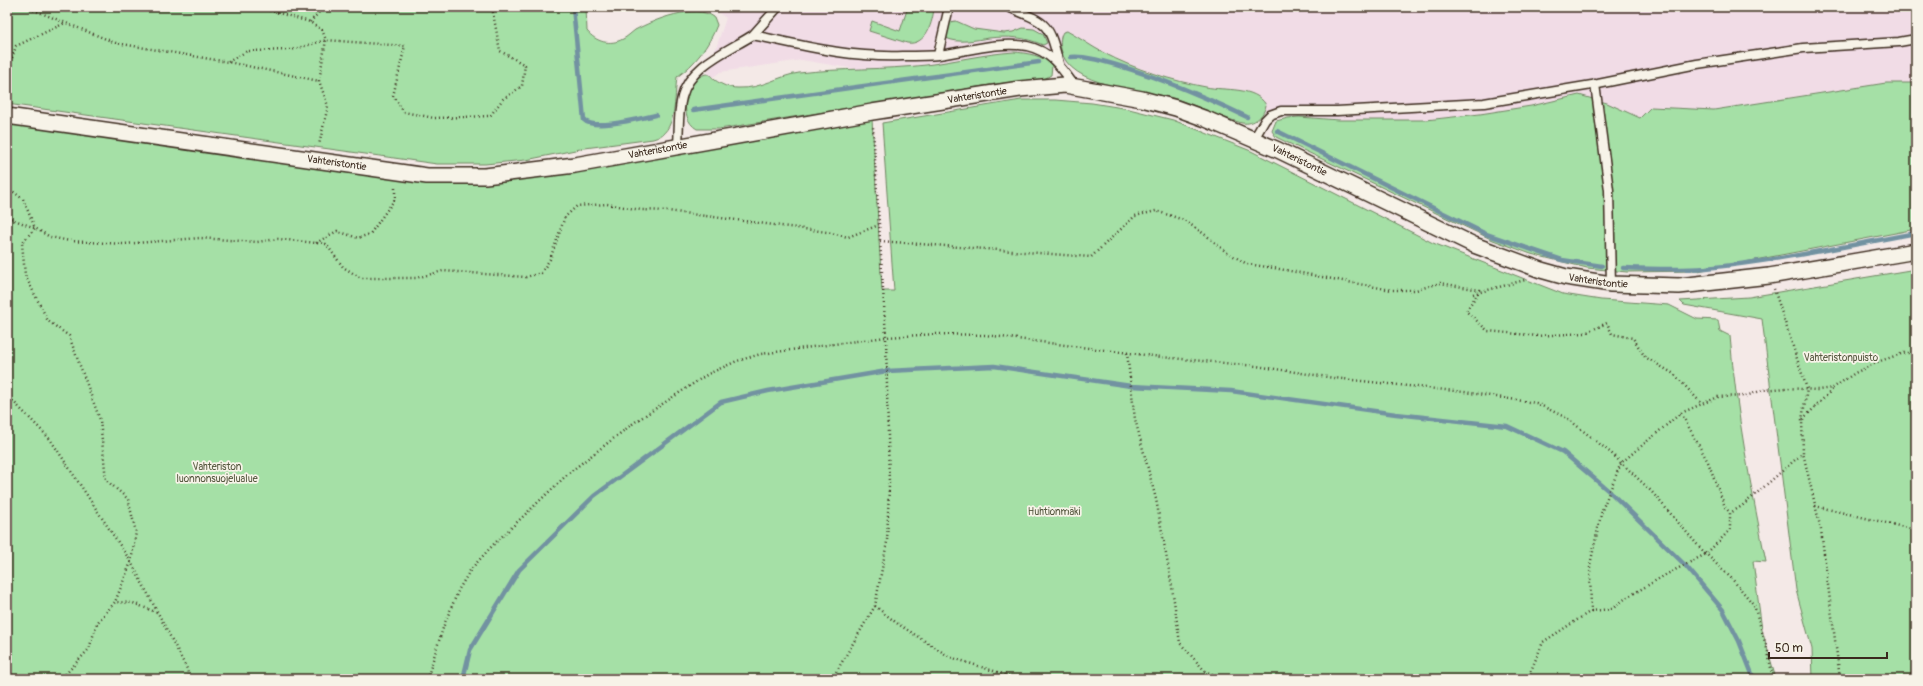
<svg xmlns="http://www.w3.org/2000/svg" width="1923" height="686" viewBox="0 0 1923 686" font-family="Pangolin,sans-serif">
  <rect width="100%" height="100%" fill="#f4e9e7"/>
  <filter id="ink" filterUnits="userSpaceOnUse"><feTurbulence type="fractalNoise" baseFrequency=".025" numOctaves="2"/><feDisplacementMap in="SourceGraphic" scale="8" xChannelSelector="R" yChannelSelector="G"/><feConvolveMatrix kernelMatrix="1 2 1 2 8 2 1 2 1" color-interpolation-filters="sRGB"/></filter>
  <g filter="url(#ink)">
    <path fill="#f1dce6" d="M 711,7 L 1916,7 L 1916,83 L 1886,83 L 1714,110 L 1651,107 L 1640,118 L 1607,103 L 1579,95 L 1531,106 L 1480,114 L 1426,120 L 1339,120 L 1222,107 L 1102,62 L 873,72 L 802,60 L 720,72 L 704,84 L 726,18 Z"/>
    <path fill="#a5e0a6" stroke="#708562" d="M 7,7 L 586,7 L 587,31 C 596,42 610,46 623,39 C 627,37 631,33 635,30 C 654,20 695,3 714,17 L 717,25 C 709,46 695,64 677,77 C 674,97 678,133 653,139 L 585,148 L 526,160 L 485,164 L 437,164 L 7,104 Z
      M 908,7 L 934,7 C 933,22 926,46 907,43 L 869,31 L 872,21 L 900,31 Z
      M 956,21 L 974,29 L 1004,33 L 1013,32 L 1023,28 L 1034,29 L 1043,34 L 1047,43 L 1043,45 C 1025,37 1008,36 989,38 C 975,40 959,44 946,38 L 949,22 Z
      M 1067,31 C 1080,38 1092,47 1104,53 C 1134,69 1173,81 1206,87 C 1225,91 1255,86 1266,105 C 1264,116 1254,125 1242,123 C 1218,117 1197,105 1173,98 C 1143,89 1068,88 1061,49 C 1060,43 1060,37 1063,32 Z
      M 1014,52 C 1026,53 1044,55 1052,66 L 1051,75 L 1044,79 L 996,84 L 719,129 L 697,129 C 677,118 685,79 706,74 C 711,74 712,78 715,80 C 722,85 729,88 738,88 C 762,89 777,76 799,73 C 841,68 884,70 926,65 C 956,61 984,54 1014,52 Z
      M 1886,83 L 1916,83 L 1916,229 L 1698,271 L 1627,272 L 1587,268 L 1531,254 L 1493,240 L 1284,141 L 1276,137 L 1272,131 L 1276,121 L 1288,118 L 1299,117 L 1339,120 L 1426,120 L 1480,114 L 1531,106 L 1579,95 L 1607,103 L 1640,118 L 1651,107 L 1714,110 Z
      M 1021,100 L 1055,100 L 1092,103 L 1129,109 L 1173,120 L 1251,151 L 1433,243 L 1563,294 L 1601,300 L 1669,305 L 1697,319 L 1718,320 L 1720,331 L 1730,336 C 1736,412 1751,487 1766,562 L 1753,561 L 1762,630 L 1776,679 L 7,679 L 7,122 L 441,184 L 504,181 L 872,119 L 882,291 L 894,291 L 882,123 Z
      M 1916,269 L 1916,679 L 1813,679 L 1812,649 L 1796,590 L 1762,319 L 1684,305 L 1680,301 L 1749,297 Z"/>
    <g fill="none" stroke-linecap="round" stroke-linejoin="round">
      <path stroke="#7292a1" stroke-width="4.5" d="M 573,7 L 584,120 C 594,131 641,118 656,115
        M 1071,57 C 1082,56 1088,58 1098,60 C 1150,73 1199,94 1247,117
        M 693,110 C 808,93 924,78 1039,62
        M 1277,131 L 1486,234 L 1562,260 L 1602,266
        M 1623,268 C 1651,269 1678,270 1706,268 C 1776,261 1846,246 1916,233
        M 463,679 L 470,650 L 519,570 L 594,496 L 721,402 L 768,391 L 887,371 L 994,366 L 1131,386 L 1231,391 L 1396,414 L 1507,426 L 1563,452 L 1610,492 L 1685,565 L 1723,610 L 1739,641 L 1754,679"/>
      <defs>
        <path id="lane" d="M 1008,7 C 1047,23 1049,22 1059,64
          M 753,35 L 778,7
          M 938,55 L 949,7
          M 1595,84 L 1609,190 L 1611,284
          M 1254,139 L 1265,120 L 1270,115 L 1281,111 L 1337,111 L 1484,103 L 1598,84 L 1697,64 L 1803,48 L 1899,42 L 1916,39
          M 678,146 C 679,130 678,112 682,97 C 690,65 728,51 753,35 C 804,46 850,58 903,56 C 915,56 927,56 939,55 C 968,51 998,41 1027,46 C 1050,51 1061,67 1074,85"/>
        <g id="street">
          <path id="s1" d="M 7,116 L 427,176 L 485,176 L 575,165 L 872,112 L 1020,89 L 1065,85 L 1142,99 L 1176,108 L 1206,119 L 1278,150 L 1474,245 L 1541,270 L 1566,277 L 1611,284 L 1679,286 L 1769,276 L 1916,251"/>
        </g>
      </defs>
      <use href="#lane" stroke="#3b2a1e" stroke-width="11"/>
      <use href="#street" stroke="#3b2a1e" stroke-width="18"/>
      <path stroke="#3b2a1e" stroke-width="2.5" stroke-dasharray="1 3" stroke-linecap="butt" d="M 26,7 L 116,43 L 228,62 L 319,81
        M 258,7 L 310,22 L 322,30 L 326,40 L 319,81 L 328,106 L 319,145
        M 310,22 L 324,7
        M 228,62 L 247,51 L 291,50 L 326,40 L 405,46 L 393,96 L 404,112 L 434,118 L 490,116 L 503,99 L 522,86 L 525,65 L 500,51 L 492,7
        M 7,73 L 16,46 L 65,23
        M 7,187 L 23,199 L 35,228 L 22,243 L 25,275 L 48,321 L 69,336 L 100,420 L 106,480 L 128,499 L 136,532 L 131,562 L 115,602
        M 7,217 L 35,228 L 50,237 L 70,241 L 123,244 L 200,238 L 257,242 L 278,239 L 326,244 L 343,267 L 361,278 L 416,278 L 443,271 L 526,277 L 541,273 L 550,259 L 565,217 L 577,206 L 607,204 L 641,210 L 668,211 L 827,232 L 848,237 L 879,225
        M 880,241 L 1091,257 L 1135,216 L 1156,211 L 1184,220 L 1207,236 L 1225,251 L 1247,264 L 1274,268 L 1391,290 L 1416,290 L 1440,283 L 1480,290 L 1466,311 L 1488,331 L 1538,336 L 1585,333 L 1607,323 L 1612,334 L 1633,338 L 1645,357 L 1674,374 L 1701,403
        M 316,243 L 337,231 L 358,238 L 370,234 L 395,199 L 395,186
        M 1774,289 L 1807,389 L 1802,420 L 1803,453 L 1821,530 L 1840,679
        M 1473,294 L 1525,280
        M 1127,353 L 1135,419 L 1156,499 L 1172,587 L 1180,643 L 1205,671 L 1223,679
        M 7,395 L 50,439 L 131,562 L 158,613
        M 1681,413 L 1708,462 L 1725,507 L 1730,513
        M 1803,419 L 1833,389
        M 1815,506 L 1916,530
        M 875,606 L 898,624 L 950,657 L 1019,679
        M 1591,611 L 1612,609 L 1626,598 L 1667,574 L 1706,554 L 1730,530 L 1730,513 L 1742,506 L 1803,453
        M 59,679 L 63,677 L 89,649 L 97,623 L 115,602 L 133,603 L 158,613 L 187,669 L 189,679
        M 427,679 L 444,625 L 459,589 L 471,569 L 493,545 L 570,472 L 635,422 L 708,374 L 737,361 L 761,354 L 886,337 L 937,334 L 985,335 L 1161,357 L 1256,366 L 1334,378 L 1464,392 L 1536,403 L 1567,418 L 1611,453 L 1651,491 L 1701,549 L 1732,579 L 1754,605 L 1768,652 L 1773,679
        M 832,679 L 875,606 L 887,542 L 889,485 L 886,337 L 873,127
        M 1531,679 L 1530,673 L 1543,642 L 1591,611 L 1590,565 L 1602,510 L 1621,463 L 1681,413 L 1718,397 L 1746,396 L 1763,390 L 1787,388 L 1818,390 L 1833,388 L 1855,373 L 1880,361 L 1904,353 L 1916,353"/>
      <use href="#lane" stroke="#f7f3e8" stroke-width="8"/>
      <use href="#street" stroke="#f7f3e8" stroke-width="15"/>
    </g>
  </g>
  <g text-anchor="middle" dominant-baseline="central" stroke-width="3.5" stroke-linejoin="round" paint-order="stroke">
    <g font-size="10" fill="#3b2a1e" stroke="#f7f3e8">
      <text stroke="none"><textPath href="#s1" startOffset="981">Vahteristontie</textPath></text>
      <text stroke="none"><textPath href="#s1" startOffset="657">Vahteristontie</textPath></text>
      <text stroke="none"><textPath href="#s1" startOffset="1317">Vahteristontie</textPath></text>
      <text stroke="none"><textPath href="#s1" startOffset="333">Vahteristontie</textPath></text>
      <text stroke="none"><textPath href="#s1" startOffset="1641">Vahteristontie</textPath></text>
    </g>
    <g font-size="10" fill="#565840" stroke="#f7f3e8">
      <text x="1841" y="358">Vahteristonpuisto</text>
      <text x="217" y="467">Vahteriston<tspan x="217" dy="12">luonnonsuojelualue</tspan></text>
      <text x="1054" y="512">Huhtionmäki</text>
    </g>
  </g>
  <rect width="1923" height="686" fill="none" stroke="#f7f3e8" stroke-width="24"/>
  <rect x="12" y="12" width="1899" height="662" fill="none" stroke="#3b2a1e" stroke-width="1.5" filter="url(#ink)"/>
  <path d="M1769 652v6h118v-6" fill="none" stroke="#3b2a1e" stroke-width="2"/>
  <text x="1775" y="652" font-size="12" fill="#3b2a1e" stroke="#f7f3e8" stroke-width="3" paint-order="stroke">50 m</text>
</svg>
